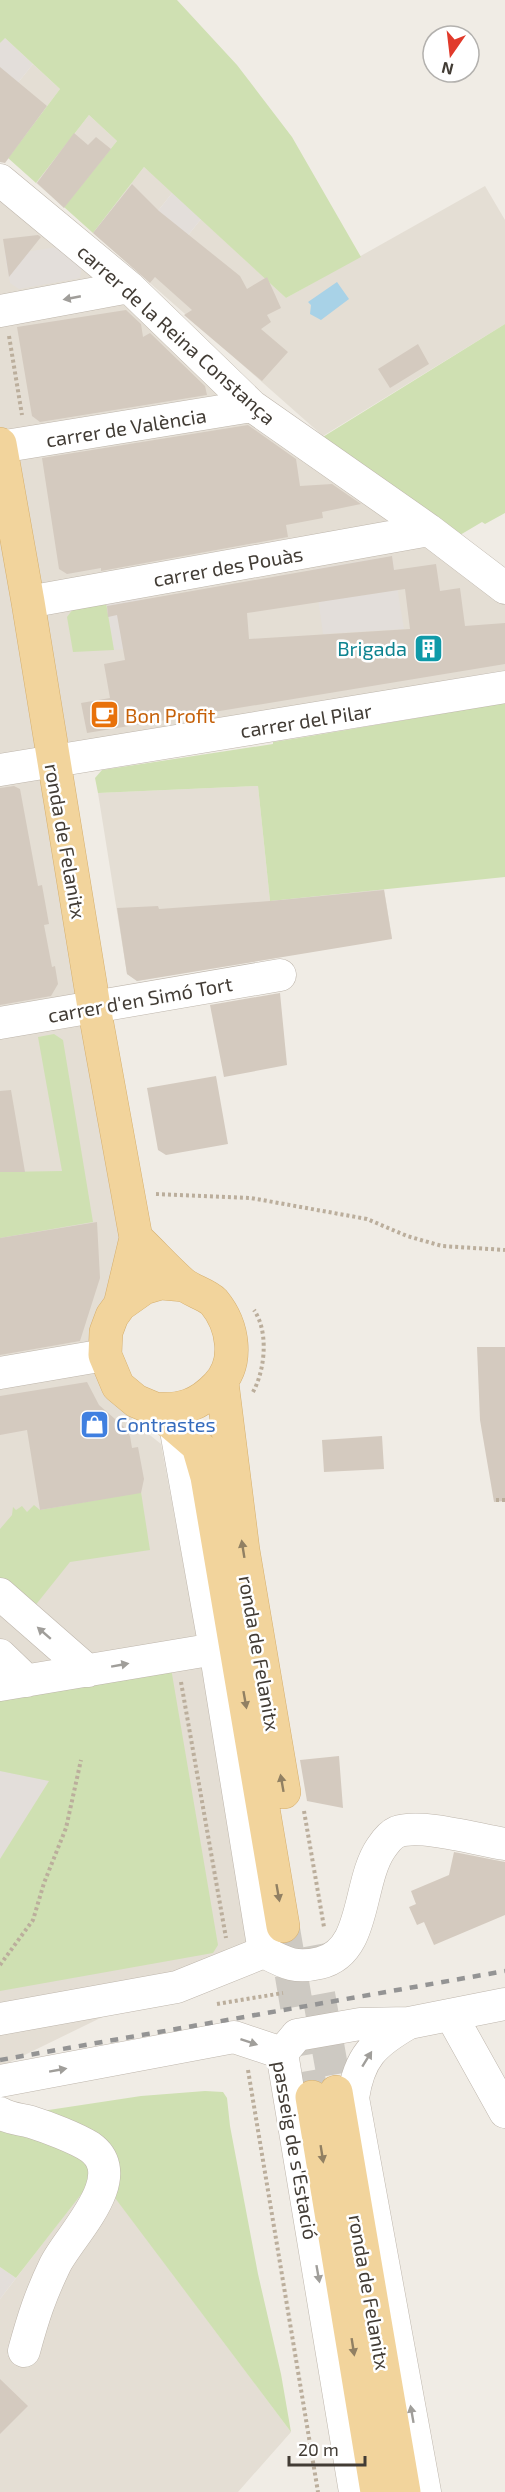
<svg xmlns="http://www.w3.org/2000/svg" width="505" height="2492" viewBox="0 0 505 2492" font-family="'Exo 2',sans-serif">
  <rect width="100%" height="100%" fill="#f0ece5"/>
  <path fill="#e4ded4" d="M 33,64 L 60,89 L 8,158 L 0,105 Z
    M 89,115 L 117,141 L 64,207 L 36,183 Z
    M 144,167 L 173,192 L 121,257 L 93,233 Z
    M 485,186 L 505,220 L 505,324 L 323,436 L 150,283 L 201,219 L 286,298 Z
    M 0,192 L 505,592 L 505,670 L 65,747 L 147,1221 L 106,1391 L 141,1428 L 161,1444 L 254,1943 L 0,2067 Z
    M 258,786 L 270,901 L 384,889 L 392,938 L 137,981 L 127,974 L 98,793 Z
    M 97,2173 L 291,2432 L 238,2492 L 0,2492 L 0,2299 Z"/>
  <path fill="#e3deda" d="M 4,37 L 33,64 L 0,105 L 0,43 Z
    M 173,192 L 201,219 L 150,283 L 121,257 Z
    M 57,247 L 82,267 L 80,278 L 19,289 L 10,283 L 5,255 Z
    M 392,556 L 404,629 L 323,634 L 314,569 Z
    M 140,597 L 147,647 L 114,650 L 106,603 Z
    M 0,1771 L 49,1781 L 0,1859 Z
    M 0,2267 L 16,2278 L 0,2299 Z"/>
  <path fill="#cfe0b2" d="M 0,0 L 177,0 L 237,65 L 292,137 L 361,257 L 286,298 L 144,167 L 93,233 L 64,207 L 117,141 L 89,115 L 36,183 L 8,158 L 60,89 L 5,38 L 0,43 Z
    M 505,324 L 505,513 L 485,524 L 482,522 L 460,535 L 318,440 Z
    M 106,603 L 114,650 L 73,652 L 67,617 L 73,609 Z
    M 505,703 L 505,877 L 270,901 L 258,786 L 98,793 L 95,778 L 102,770 L 273,744 L 273,742 L 299,738 Z
    M 54,1034 L 63,1040 L 93,1222 L 0,1238 L 0,1172 L 62,1171 L 38,1037 Z
    M 141,1492 L 150,1550 L 70,1562 L 34,1607 L 0,1580 L 0,1529 L 12,1515 L 13,1507 L 16,1510 L 22,1506 L 27,1512 L 34,1505 L 40,1510 Z
    M 171,1668 L 218,1945 L 213,1953 L 0,1991 L 0,1859 L 49,1781 L 0,1771 L 0,1699 Z
    M 205,2091 L 223,2092 L 227,2098 L 230,2126 L 258,2274 L 281,2374 L 291,2432 L 97,2174 L 16,2278 L 0,2267 L 0,2108 L 42,2111 L 141,2096 Z"/>
  <path fill="#a8d2e7" d="M 337,282 L 349,299 L 321,320 L 310,314 L 311,305 L 308,302 Z"/>
  <path fill="#d4cabf" fill-rule="evenodd" d="M 0,67 L 47,106 L 5,163 L 0,162 Z
    M 74,133 L 88,145 L 96,137 L 111,149 L 64,208 L 37,183 Z
    M 132,184 L 159,211 L 240,276 L 247,289 L 267,277 L 281,308 L 267,315 L 271,322 L 261,329 L 288,352 L 262,381 L 184,315 L 192,310 L 155,277 L 150,283 L 93,233 Z
    M 38,235 L 41,237 L 9,277 L 3,239 Z
    M 126,310 L 141,324 L 143,337 L 150,333 L 205,386 L 207,395 L 40,422 L 32,416 L 17,327 Z
    M 418,344 L 429,364 L 390,388 L 378,369 Z
    M 248,425 L 296,459 L 300,486 L 332,484 L 361,504 L 322,512 L 323,518 L 286,525 L 288,537 L 101,571 L 101,568 L 67,574 L 59,569 L 42,458 Z
    M 392,556 L 394,570 L 436,564 L 440,591 L 460,588 L 465,626 L 505,623 L 505,664 L 87,733 L 81,703 L 110,698 L 104,664 L 125,660 L 117,615 L 108,617 L 107,606 ZM 405,589 L 410,629 L 249,639 L 247,613 Z
    M 14,786 L 20,789 L 38,886 L 42,885 L 49,924 L 44,925 L 52,967 L 55,966 L 58,984 L 51,996 L 0,1005 L 0,788 Z
    M 384,890 L 392,939 L 137,981 L 127,974 L 117,908 L 158,906 L 159,909 L 270,901 Z
    M 280,993 L 287,1065 L 224,1077 L 210,1005 Z
    M 216,1076 L 228,1144 L 166,1155 L 158,1150 L 147,1088 Z
    M 11,1090 L 25,1172 L 0,1172 L 0,1091 Z
    M 97,1222 L 100,1278 L 80,1341 L 0,1355 L 0,1238 Z
    M 477,1347 L 505,1347 L 505,1501 L 494,1502 L 480,1420 Z
    M 87,1382 L 99,1405 L 123,1426 L 130,1436 L 132,1448 L 138,1447 L 144,1479 L 141,1493 L 40,1510 L 27,1430 L 0,1435 L 0,1396 Z
    M 382,1436 L 384,1469 L 324,1472 L 322,1440 Z
    M 339,1756 L 343,1808 L 307,1801 L 300,1760 Z
    M 454,1852 L 505,1862 L 505,1915 L 434,1945 L 424,1922 L 417,1925 L 409,1907 L 416,1904 L 411,1891 L 449,1875 Z
    M 0,2379 L 28,2406 L 0,2434 Z"/>
  <g fill="none" stroke-linecap="round" stroke-linejoin="round">
    <path stroke="#cdc9c2" stroke-width="33" stroke-dasharray="33 16" stroke-linecap="butt" d="M 283,1926 L 312,2097
      M 310,1946 L 336,2092"/>
    <defs>
      <path id="minor" d="M 0,180 L 129,287 L 252,406 L 429,530 L 505,588
        M 0,311 L 129,287
        M 0,447 L 252,406
        M 28,602 L 429,530
        M 0,770 L 505,687
        M 0,1023 L 280,975
        M 0,1373 L 105,1355
        M 175,1425 L 215,1649 L 264,1952
        M 0,1594 L 88,1671
        M 0,1655 L 27,1681
        M 0,1685 L 215,1649
        M 264,1952 C 285,1963 295,1969 320,1963 C 367,1952 357,1883 381,1848 C 385,1842 390,1835 397,1832 C 420,1823 479,1840 505,1844
        M 451,2015 L 505,2112
        M 0,2019 L 177,1987 L 264,1952
        M 409,2023 C 374,2043 359,2057 353,2098 L 425,2492
        M 282,2053 L 297,2035 L 360,2024 L 409,2023 L 505,2004
        M 0,2081 L 234,2037 L 282,2053 L 355,2492
        M 0,2113 C 10,2119 20,2119 31,2122 C 47,2127 76,2138 90,2147 C 132,2177 69,2236 55,2265 C 40,2296 33,2318 24,2351"/>
      <path id="major" d="M 0,444 L 28,602 L 94,1007 L 136,1238 L 120,1305
        M 136,1238 C 152,1253 166,1269 182,1283 C 191,1291 206,1294 214,1302 C 233,1325 240,1363 217,1386 C 199,1405 181,1411 155,1409
        M 184,1285 L 161,1283 L 144,1288 L 120,1305 L 112,1316 L 106,1332 L 105,1355 L 118,1386 L 136,1401 L 155,1409 L 198,1446 L 207,1477 L 283,1926
        M 222,1382 L 243,1550 L 284,1792
        M 336,2092 L 404,2492
        M 312,2097 L 377,2492"/>
    </defs>
    <use href="#minor" stroke="#beb6ac" stroke-width="33"/>
    <use href="#major" stroke="#d5af6e" stroke-width="34"/>
    <path stroke="#bbae9c" stroke-width="4" stroke-dasharray="3 3" stroke-linecap="butt" d="M 9,336 L 22,415
      M 156,1194 L 251,1198 L 367,1219 L 407,1236 L 442,1246 L 505,1250
      M 253,1392 C 265,1370 269,1332 254,1310
      M 496,1500 L 505,1500
      M 181,1682 L 226,1938
      M 304,1811 L 324,1927
      M 0,1965 L 33,1920 L 44,1883 L 66,1828 L 81,1760
      M 217,2004 L 283,1993
      M 248,2070 L 318,2492"/>
    <use href="#minor" stroke="#fff" stroke-width="32"/>
    <use href="#major" stroke="#f2d49c" stroke-width="33"/>
    <path stroke="#949494" stroke-width="4.5" stroke-dasharray="8 8" stroke-linecap="butt" d="M 0,2060 L 505,1971"/>
  </g>
  <defs><path id="oneway-solid" d="M-6-.8H1V-3.2L6.5 0L1 3.2V.8H-6Z" transform="scale(1.5)"/></defs>
  <g fill="#a09e9a">
    <use href="#oneway-solid" transform="translate(72 298) rotate(169)"/>
    <use href="#oneway-solid" transform="translate(44 1633) rotate(-139)"/>
    <use href="#oneway-solid" transform="translate(120 1665) rotate(-10)"/>
    <use href="#oneway-solid" transform="translate(249 2042) rotate(18)"/>
    <use href="#oneway-solid" transform="translate(367 2059) rotate(-58)"/>
    <use href="#oneway-solid" transform="translate(58 2070) rotate(-10)"/>
    <use href="#oneway-solid" transform="translate(318 2274) rotate(80)"/>
    <use href="#oneway-solid" transform="translate(412 2414) rotate(-100)"/>
  </g>
  <g fill="#918063">
    <use href="#oneway-solid" transform="translate(243 1549) rotate(-99)"/>
    <use href="#oneway-solid" transform="translate(245 1700) rotate(80)"/>
    <use href="#oneway-solid" transform="translate(282 1783) rotate(-100)"/>
    <use href="#oneway-solid" transform="translate(278 1893) rotate(80)"/>
    <use href="#oneway-solid" transform="translate(322 2154) rotate(81)"/>
    <use href="#oneway-solid" transform="translate(353 2347) rotate(81)"/>
  </g>
  <defs>
    <symbol id="building-square" viewBox="-11 -11 22 22"><rect x="-9" y="-9" width="18" height="18" rx="4" fill="#0f9aa8" stroke="#fff"/><path d="M-4-6H4V6H1V3H-1V6H-4ZM-2.5-4.3h1.7v1.8h-1.7ZM.8-4.3h1.7v1.8H.8ZM-2.5-1h1.7V.8h-1.7ZM.8-1h1.7V.8H.8Z" fill="#fff"/></symbol>
    <symbol id="cafe-square" viewBox="-11 -11 22 22"><rect x="-9" y="-9" width="18" height="18" rx="4" fill="#e8710a" stroke="#fff"/><path d="M-5.5-4.5H6V0H3Q3 3.5 0 3.5H-2.5Q-5.5 3.5-5.5 0ZM3-3.2v2h1.7v-2ZM-6 4.5H4V6H-6Z" fill="#fff"/></symbol>
    <symbol id="shop-square" viewBox="-11 -11 22 22"><rect x="-9" y="-9" width="18" height="18" rx="4" fill="#3f7fe0" stroke="#fff"/><path d="M-5-2.5h2.3a2.7 3.5 0 0 1 5.4 0H5L5.5 6h-11ZM-1.5-2.5h3a1.5 2.3 0 0 0-3 0Z" fill="#fff"/></symbol>
  </defs>
  <g fill-rule="evenodd">
    <use href="#building-square" x="412" y="632" width="33" height="33"/>
    <use href="#cafe-square" x="88" y="698" width="33" height="33"/>
    <use href="#shop-square" x="78" y="1408" width="33" height="33"/>
  </g>
  <g text-anchor="middle" dominant-baseline="central" stroke-width="5" stroke-linejoin="round" paint-order="stroke">
    <g font-size="20" fill="#423c35" stroke="#fff">
      <text transform="translate(177 334) rotate(42)">carrer de la Reina Constança</text>
      <text transform="translate(126 427) rotate(-9)">carrer de València</text>
      <text transform="translate(228 566) rotate(-10)">carrer des Pouàs</text>
      <text transform="translate(306 720) rotate(-9)">carrer del Pilar</text>
      <text transform="translate(66 841) rotate(80)">ronda de Felanitx</text>
      <text transform="translate(140 999) rotate(-10)">carrer d'en Simó Tort</text>
      <text transform="translate(260 1653) rotate(80)">ronda de Felanitx</text>
      <text transform="translate(296 2150) rotate(80)">passeig de s'Estació</text>
      <text transform="translate(370 2292) rotate(80)">ronda de Felanitx</text>
    </g>
    <g font-size="20" fill="#0d838f" stroke="#fff" text-anchor="end">
      <text x="407" y="648">Brigada</text>
    </g>
    <g font-size="20" fill="#c56008" stroke="#fff" text-anchor="start">
      <text x="125" y="715">Bon Profit</text>
    </g>
    <g font-size="20" fill="#366cbe" stroke="#fff" text-anchor="start">
      <text x="116" y="1424">Contrastes</text>
    </g>
  </g>
  <g transform="translate(451 54) rotate(194)"><circle r="28" fill="#ffffff" stroke="#b3b1ae" stroke-width="1.5"/>
  <path d="M0-4.5L10 22L0 15L-10 22Z" fill="#e13a2b"/>
  <text y="-9" font-size="16" font-weight="bold" text-anchor="middle" fill="#423c35">N</text>
  </g>
  <path d="M289 2456v9h76v-9" fill="none" stroke="#423c35" stroke-width="3"/>
  <text x="298" y="2456" font-size="18" fill="#423c35" stroke="#ffffff" stroke-width="4.5" paint-order="stroke">20 m</text>
</svg>
